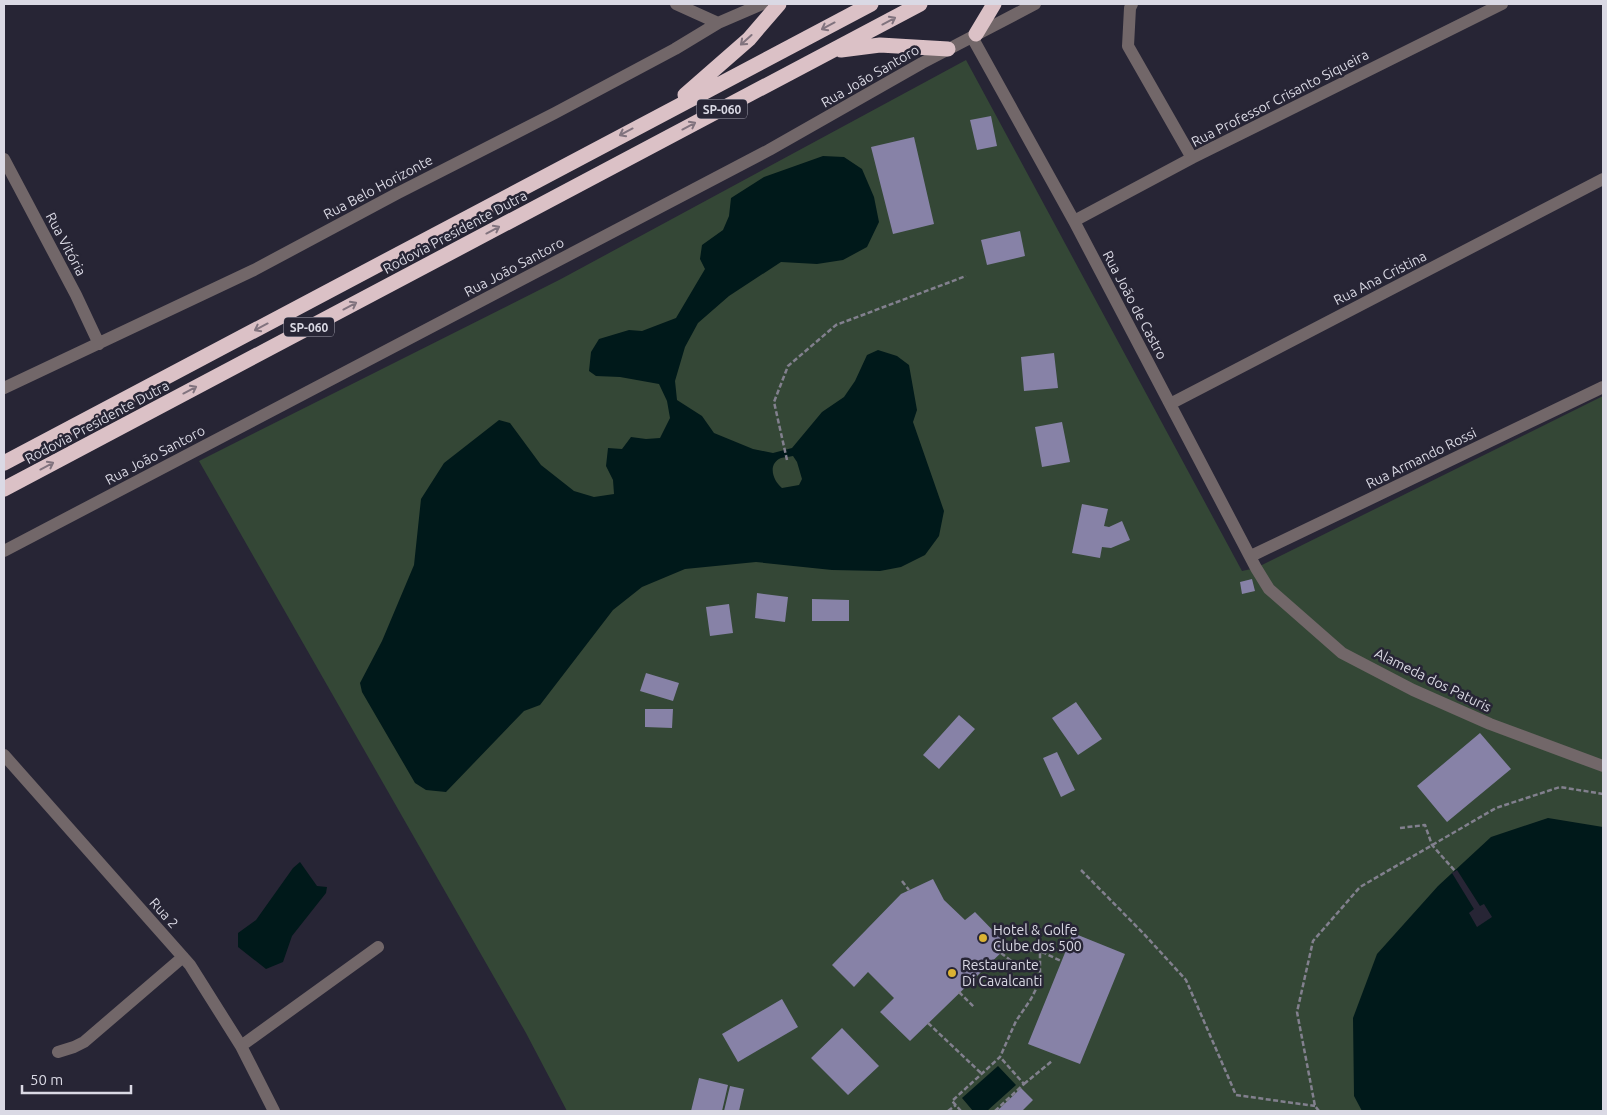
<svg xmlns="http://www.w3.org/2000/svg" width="1607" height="1115" viewBox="0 0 1607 1115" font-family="Ubuntu,sans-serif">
  <rect width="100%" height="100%" fill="#272535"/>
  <path fill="#344736" d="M 966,60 L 1242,571 L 1256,568 L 1603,396 L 1603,1111 L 567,1111 L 526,1033 L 199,461 L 561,279 Z"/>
  <path fill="#00191a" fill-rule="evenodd" d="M 823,156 L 844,157 L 862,169 L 874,197 L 879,222 L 867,247 L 843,260 L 817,264 L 781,262 L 729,296 L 698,323 L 685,347 L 675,381 L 677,400 L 702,416 L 714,433 L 753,449 L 773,453 L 792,448 L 822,412 L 844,397 L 855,381 L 867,355 L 878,350 L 897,356 L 909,365 L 917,410 L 913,422 L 944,511 L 939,536 L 925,555 L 901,567 L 880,571 L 832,570 L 756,562 L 685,569 L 642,587 L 613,610 L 540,705 L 524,711 L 446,792 L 426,790 L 415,783 L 362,692 L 360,683 L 382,641 L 414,565 L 421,499 L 444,463 L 499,420 L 510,423 L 541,465 L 574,491 L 594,497 L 614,494 L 613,480 L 606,466 L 608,448 L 622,449 L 631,437 L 646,439 L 660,438 L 670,418 L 667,401 L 659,384 L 620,377 L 596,376 L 589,371 L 591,352 L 599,339 L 629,330 L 642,331 L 676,318 L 705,269 L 700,259 L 702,245 L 723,230 L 729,216 L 731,198 L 764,177 ZM 793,456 L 797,462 L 802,479 L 799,485 L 782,488 C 773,481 767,464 781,458 C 784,457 790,457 793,456 Z
    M 1548,818 L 1603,827 L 1603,1111 L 1362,1111 L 1354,1096 L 1353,1018 L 1377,954 L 1438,886 L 1491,837 Z
    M 300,862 L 317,886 L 327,887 L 326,893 L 292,936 L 283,962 L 266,969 L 238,947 L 238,933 L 256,920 L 293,868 Z
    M 998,1066 L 1016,1085 L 987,1111 L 973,1111 L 962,1098 Z"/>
  <path fill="#272535" d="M 1457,870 L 1480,906 L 1484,904 L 1492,917 L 1477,927 L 1469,913 L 1474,909 L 1452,873 Z"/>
  <path fill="#8782a7" d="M 991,116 L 997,146 L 977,150 L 970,120 Z
    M 914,137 L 934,224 L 893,234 L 871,147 Z
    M 1020,231 L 1025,256 L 987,265 L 981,240 Z
    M 1054,353 L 1058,388 L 1024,391 L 1021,357 Z
    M 1062,422 L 1070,462 L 1042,467 L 1035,427 Z
    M 1082,504 L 1108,509 L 1104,526 L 1109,527 L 1122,521 L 1130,540 L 1111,548 L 1102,547 L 1100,558 L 1072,553 Z
    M 1252,579 L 1255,591 L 1242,594 L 1240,582 Z
    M 757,593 L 788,597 L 785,622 L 755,618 Z
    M 812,599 L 849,600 L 849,621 L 812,621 Z
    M 729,604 L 733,633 L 710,636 L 706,607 Z
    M 646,673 L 679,683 L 673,701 L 640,691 Z
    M 1076,702 L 1102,739 L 1078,755 L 1052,718 Z
    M 645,709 L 673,709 L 672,728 L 645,727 Z
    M 959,715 L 975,729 L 939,769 L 923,755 Z
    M 1480,733 L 1511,769 L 1447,822 L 1417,786 Z
    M 1057,752 L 1075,790 L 1061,797 L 1043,758 Z
    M 933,879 L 944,900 L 965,920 L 975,912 L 1008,946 L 910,1041 L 880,1012 L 894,998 L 868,972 L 854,987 L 832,965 L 901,894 Z
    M 1073,933 L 1125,954 L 1080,1064 L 1028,1044 Z
    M 782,999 L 798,1027 L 738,1062 L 722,1034 Z
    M 842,1028 L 879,1066 L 848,1095 L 811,1058 Z
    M 699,1078 L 728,1085 L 722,1111 L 691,1111 Z
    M 730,1086 L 744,1089 L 739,1111 L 724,1111 Z
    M 1021,1088 L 1033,1100 L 1022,1111 L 997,1111 Z"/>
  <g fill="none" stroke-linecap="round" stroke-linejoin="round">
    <path stroke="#82808e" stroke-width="2.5" stroke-dasharray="5 2.5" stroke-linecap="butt" d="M 787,460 L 774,402 L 788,366 L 836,325 L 966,276
      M 1400,828 L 1425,825 L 1432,845 L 1455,871
      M 1081,870 L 1144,934 L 1186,980 L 1236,1095 L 1315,1106
      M 902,881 L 909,890
      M 1027,950 L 1040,951 L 1061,961
      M 1001,953 L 1014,963
      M 959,992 L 974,1007
      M 928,1023 L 982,1074
      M 1024,1084 L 1052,1061
      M 948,1111 L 956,1105
      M 961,1111 L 952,1101 L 1000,1057 L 1016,1021 L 1031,999 L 1040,981 L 1040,951
      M 995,1111 L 1024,1084 L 1000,1057
      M 1319,1111 L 1315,1106 L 1297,1012 L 1313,941 L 1360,887 L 1496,808 L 1560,787 L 1603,794"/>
    <path stroke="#726769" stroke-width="12" d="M 676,4 L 718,23
      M 1132,4 L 1130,8 L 1128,46 L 1192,158
      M 972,37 L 1074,221 L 1256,568 L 1269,589 L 1342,653 L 1413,690 L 1490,724 L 1603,766
      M 4,159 L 76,295 L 99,344
      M 1074,221 L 1192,158 L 1502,4
      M 4,388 L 254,270 L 398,193 L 555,113 L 675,49 L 718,23 L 762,4
      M 1170,404 L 1603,179
      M 4,551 L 769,150 L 922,63 L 1035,4
      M 1251,556 L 1603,387
      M 4,755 L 190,965 L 241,1046 L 274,1111
      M 241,1046 L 378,947
      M 58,1052 L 74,1047 L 84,1042 L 183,957"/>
    <path stroke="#dbc1c6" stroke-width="15" d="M 976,34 L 994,4
      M 841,50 L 880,45 L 948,49
      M 685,95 L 749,39 L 779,4
      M 4,463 L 871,4
      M 4,489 L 920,4"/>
  </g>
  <defs><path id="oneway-shaft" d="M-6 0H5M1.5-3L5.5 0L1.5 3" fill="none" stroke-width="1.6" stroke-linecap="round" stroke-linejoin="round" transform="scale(1.25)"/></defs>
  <g stroke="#81737e">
    <use href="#oneway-shaft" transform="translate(889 21) rotate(-28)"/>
    <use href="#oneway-shaft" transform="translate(828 26) rotate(152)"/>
    <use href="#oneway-shaft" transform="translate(746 40) rotate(138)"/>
    <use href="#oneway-shaft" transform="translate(689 126) rotate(-28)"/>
    <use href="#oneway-shaft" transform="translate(626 132) rotate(152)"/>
    <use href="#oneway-shaft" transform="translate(493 230) rotate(-28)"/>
    <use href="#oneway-shaft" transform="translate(350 306) rotate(-28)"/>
    <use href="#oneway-shaft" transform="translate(261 327) rotate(152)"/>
    <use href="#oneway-shaft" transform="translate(190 390) rotate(-28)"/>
    <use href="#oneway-shaft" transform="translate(47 466) rotate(-28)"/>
  </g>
  <g fill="#dbb233" stroke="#272535" stroke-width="2">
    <circle cx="983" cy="938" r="5"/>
    <circle cx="952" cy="973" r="5"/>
  </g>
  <g text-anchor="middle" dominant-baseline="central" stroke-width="5" stroke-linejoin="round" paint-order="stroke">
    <g fill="#272535" stroke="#a4a3b0" stroke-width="1">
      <rect x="697" y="99.5" width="50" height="19" rx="4"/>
      <rect x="284" y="317.5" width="50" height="19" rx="4"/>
    </g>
    <g font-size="12" font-weight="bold" fill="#dad9e4">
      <text x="722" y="109">SP-060</text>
      <text x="309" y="327">SP-060</text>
    </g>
    <g font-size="14" fill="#dad9e4" stroke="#272535">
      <text transform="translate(870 76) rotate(-30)">Rua João Santoro</text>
      <text transform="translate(1280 98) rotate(-27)">Rua Professor Crisanto Siqueira</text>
      <text transform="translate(378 187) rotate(-28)">Rua Belo Horizonte</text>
      <text transform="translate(455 232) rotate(-28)">Rodovia Presidente Dutra</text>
      <text transform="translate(66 244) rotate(62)">Rua Vitória</text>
      <text transform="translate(514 267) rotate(-28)">Rua João Santoro</text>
      <text transform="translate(1380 278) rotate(-27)">Rua Ana Cristina</text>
      <text transform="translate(1135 305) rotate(62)">Rua João de Castro</text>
      <text transform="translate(97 422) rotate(-28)">Rodovia Presidente Dutra</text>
      <text transform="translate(155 455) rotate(-28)">Rua João Santoro</text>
      <text transform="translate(1421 458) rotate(-26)">Rua Armando Rossi</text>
      <text transform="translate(1433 680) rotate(26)">Alameda dos Paturis</text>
      <text transform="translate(164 913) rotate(48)">Rua 2</text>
    </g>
    <g font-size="14" fill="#dad9e4" stroke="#272535" text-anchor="start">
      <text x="993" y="930">Hotel &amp; Golfe<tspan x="993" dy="16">Clube dos 500</tspan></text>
      <text x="962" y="965">Restaurante<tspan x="962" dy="16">Di Cavalcanti</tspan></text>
    </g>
  </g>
  <rect width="1607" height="1115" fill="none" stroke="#dad9e4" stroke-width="10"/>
  <path d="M22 1085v8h109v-8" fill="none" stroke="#dad9e4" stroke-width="2.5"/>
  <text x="30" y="1085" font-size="15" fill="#dad9e4" stroke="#272535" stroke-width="4" paint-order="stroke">50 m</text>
</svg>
